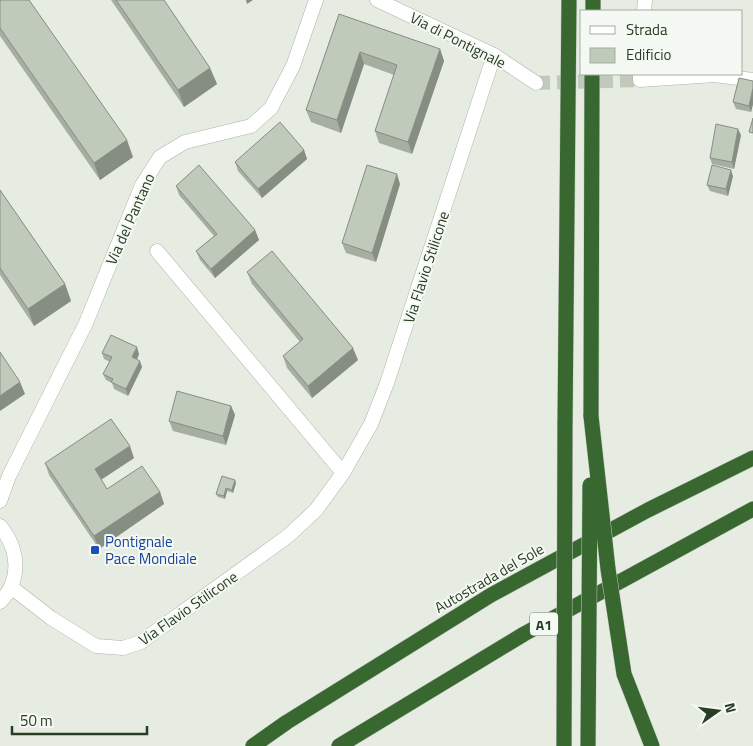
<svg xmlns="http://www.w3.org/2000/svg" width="753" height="746" viewBox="0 0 753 746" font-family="'Titillium Web',sans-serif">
  <rect width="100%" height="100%" fill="#e6ece2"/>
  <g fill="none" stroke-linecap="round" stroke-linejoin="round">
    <path stroke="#c0c9bc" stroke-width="14" stroke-dasharray="14 7" stroke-linecap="butt" d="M 536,83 L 640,80"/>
    <defs>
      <path id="street" d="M 377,0 L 494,55 L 536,83
        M 644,11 L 645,0
        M 640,74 L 640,80 L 715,75 L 753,80
        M 157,251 L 343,473
        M 0,501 L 9,476 L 86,323 L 142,185 L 160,157 L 185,142 L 251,126 L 271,108 L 293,66 L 316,0
        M 0,526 C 19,549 22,580 0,602
        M 11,587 L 51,618 L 96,646 L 123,648 L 141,642 L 288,536 L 316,510 L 343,473 L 371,424 L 387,383 L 494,55"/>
      <path id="highway" d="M 593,11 L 593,0
        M 591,416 L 592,74
        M 565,424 L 569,0
        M 253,746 L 287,722 L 491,595 L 648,510 L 753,458
        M 339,746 L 524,634 L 753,509"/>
    </defs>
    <use href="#street" stroke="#a9b4a5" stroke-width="15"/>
    <use href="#highway" stroke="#c3c9c1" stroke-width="16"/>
    <use href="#street" stroke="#fff" stroke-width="14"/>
    <use href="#highway" stroke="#386830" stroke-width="15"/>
    <defs>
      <path id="highway-bridge" d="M 591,416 L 608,569 L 624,674 L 652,746
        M 564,746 L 565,424
        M 588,746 L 590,485"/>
    </defs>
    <use href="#highway-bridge" stroke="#c3c9c1" stroke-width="16" stroke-linecap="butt"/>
    <use href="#highway-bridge" stroke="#386830" stroke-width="15"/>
  </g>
  <path fill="#a5aea1" d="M 0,0 L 133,157 L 100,180 L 0,36 Z
    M 111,0 L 164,0 L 210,68 L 217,84 L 184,107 Z
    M 339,14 L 440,49 L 444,61 L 412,154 L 379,143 L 375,131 L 394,75 L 364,64 L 341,133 L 311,122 L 306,110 Z
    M 753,81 L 753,104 L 751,112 L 736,109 L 733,102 Z
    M 741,135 L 734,169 L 712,164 L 710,158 Z
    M 304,150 L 307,159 L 262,198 L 238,171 L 235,162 Z
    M 733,176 L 728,196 L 710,191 L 707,185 Z
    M 400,184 L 376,262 L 346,253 L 342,243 Z
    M 176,186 L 255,230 L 259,240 L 215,278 L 200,260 L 196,251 L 214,236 L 179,195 Z
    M 0,190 L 65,284 L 71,301 L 34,326 L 0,275 Z
    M 247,272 L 358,360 L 312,398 L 287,368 L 283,356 L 300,342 L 252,284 Z
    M 102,353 L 139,354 L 137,359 L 142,367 L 128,396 L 114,389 L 112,383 L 106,380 L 103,374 L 110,362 L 104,359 Z
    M 231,406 L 235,415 L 226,445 L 173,431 L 169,421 Z
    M 134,458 L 101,480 L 107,489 L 160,492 L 164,504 L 99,549 L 49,475 L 45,463 Z
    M 236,483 L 233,493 L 227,491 L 225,499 L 218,497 L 216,494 Z"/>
  <path fill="#868d83" d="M 246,0 L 253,0 L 247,4 Z
    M 440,49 L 444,61 L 412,154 L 408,142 Z
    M 360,52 L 364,64 L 341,133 L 337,120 Z
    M 210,68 L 217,84 L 184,107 L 178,90 Z
    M 753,88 L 753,104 L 751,112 L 749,106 Z
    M 738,129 L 741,135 L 734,169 L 732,162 Z
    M 127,140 L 133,157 L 100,180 L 94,163 Z
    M 304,150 L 307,159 L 262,198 L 258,189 Z
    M 731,170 L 733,176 L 728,196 L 726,189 Z
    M 397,174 L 400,184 L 376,262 L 372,253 Z
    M 255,230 L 259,240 L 215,278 L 211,269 Z
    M 65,284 L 71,301 L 34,326 L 28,309 Z
    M 137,347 L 139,354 L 135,364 L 132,357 Z
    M 353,348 L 358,360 L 312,398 L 308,386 Z
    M 140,361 L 142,367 L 128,396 L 126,389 Z
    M 20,382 L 25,394 L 0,411 L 0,396 Z
    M 231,406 L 235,415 L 226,445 L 223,436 Z
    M 130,446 L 134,458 L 99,481 L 95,469 Z
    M 235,480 L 236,483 L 233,493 L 232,490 Z
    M 226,488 L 227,491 L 225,499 L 224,496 Z
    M 160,492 L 164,504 L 99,549 L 94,536 Z"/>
  <path fill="#c0cabb" stroke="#868d83" d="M 0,0 L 29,0 L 127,140 L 94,163 L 0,28 Z
    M 116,0 L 164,0 L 210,68 L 178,90 Z
    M 339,14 L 440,49 L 408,142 L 375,131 L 397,65 L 360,52 L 337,120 L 306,110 Z
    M 739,78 L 753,81 L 753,88 L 749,106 L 733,102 Z
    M 753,118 L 753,133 L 749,132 Z
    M 280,122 L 304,150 L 258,189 L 235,162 Z
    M 716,124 L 738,129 L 732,162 L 710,158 Z
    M 199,165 L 255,230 L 211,269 L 196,251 L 217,234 L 176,186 Z
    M 367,165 L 397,174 L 372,253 L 342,243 Z
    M 712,165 L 731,170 L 726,189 L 707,185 Z
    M 0,190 L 65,284 L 28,309 L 0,268 Z
    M 272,251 L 353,348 L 308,386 L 283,356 L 303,339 L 247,272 Z
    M 111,335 L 137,347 L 132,357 L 140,361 L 126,389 L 111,382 L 113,379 L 103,374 L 112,357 L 102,353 Z
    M 0,352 L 20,382 L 0,396 Z
    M 177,391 L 231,406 L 223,436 L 169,421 Z
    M 111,419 L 130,446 L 95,469 L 107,489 L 142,466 L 160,492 L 94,536 L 45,463 Z
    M 222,476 L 235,480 L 232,490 L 226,488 L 224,496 L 216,494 Z"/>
  <rect fill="#1a4fb4" stroke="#f5f9f3" stroke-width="2" x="90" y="545" width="10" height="10" rx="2.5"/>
  <g text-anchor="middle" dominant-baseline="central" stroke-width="4" stroke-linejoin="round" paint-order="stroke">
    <rect fill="#f5f9f3" stroke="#667561" stroke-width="1" x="530" y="612.5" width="28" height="23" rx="4"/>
    <g font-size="14" font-weight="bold" fill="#283d23">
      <text x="544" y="624">A1</text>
    </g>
    <g font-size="15" fill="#283d23" stroke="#f5f9f3">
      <text transform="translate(458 40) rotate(27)">Via di Pontignale</text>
      <text transform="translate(130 219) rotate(-66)">Via del Pantano</text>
      <text transform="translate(426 267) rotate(-72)">Via Flavio Stilicone</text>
      <text transform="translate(489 578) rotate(-30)">Autostrada del Sole</text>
      <text transform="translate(188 608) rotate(-35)">Via Flavio Stilicone</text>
    </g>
    <g font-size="15" fill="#164399" stroke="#f5f9f3" text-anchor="start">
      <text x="105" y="541">Pontignale<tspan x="105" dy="17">Pace Mondiale</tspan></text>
    </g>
  </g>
  <rect x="580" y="10" width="162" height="65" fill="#f5f9f3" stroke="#a3aea0"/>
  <rect x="590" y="26" width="25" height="8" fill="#ffffff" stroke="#a3aea0"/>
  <text x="626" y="35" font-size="15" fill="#283d23">Strada</text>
  <rect x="590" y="48" width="25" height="15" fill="#c0cabb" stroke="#a3aea0"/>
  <text x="626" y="60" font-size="15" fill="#283d23">Edificio</text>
  <g transform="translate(718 711) rotate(76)" stroke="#f5f9f3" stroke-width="4" paint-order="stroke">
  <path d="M0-4L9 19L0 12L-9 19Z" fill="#283d23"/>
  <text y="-8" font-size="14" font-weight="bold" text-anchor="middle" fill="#283d23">N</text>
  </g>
  <path d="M12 726v8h135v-8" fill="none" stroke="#283d23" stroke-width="2.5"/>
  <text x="20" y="726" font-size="15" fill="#283d23" stroke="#f5f9f3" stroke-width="4" paint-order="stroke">50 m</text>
</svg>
